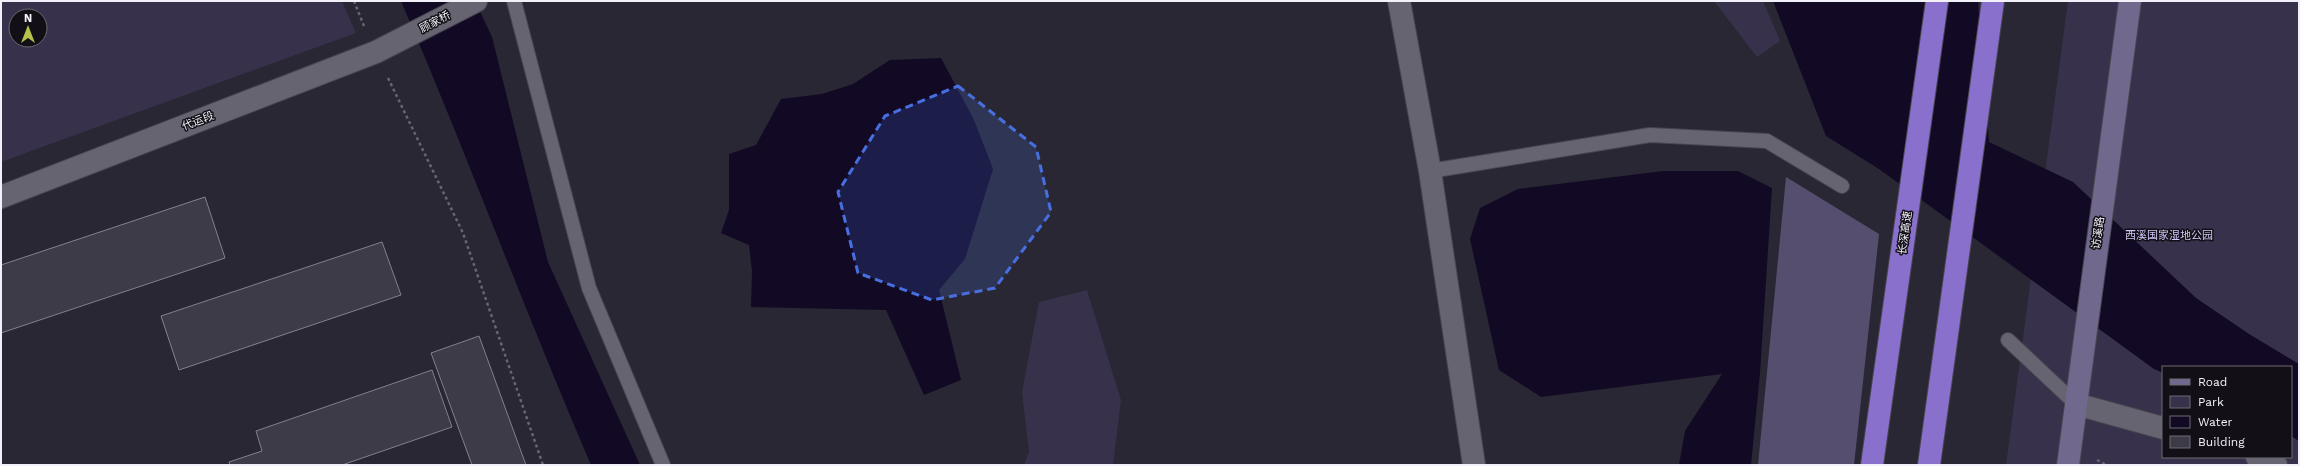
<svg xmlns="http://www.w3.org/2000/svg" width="2300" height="466" viewBox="0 0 2300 466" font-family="'Work Sans','Noto Sans SC',sans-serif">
  <rect width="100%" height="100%" fill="#292733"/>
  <path fill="#37314c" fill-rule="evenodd" d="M 1,1 L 342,1 L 356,33 L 1,162 ZM 16,16 L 40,16 L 40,40 L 16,40 Z
    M 1714,1 L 1763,1 L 1780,41 L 1757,57 Z
    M 2068,1 L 2299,1 L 2299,465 L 2006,465 ZM 2163,367 L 2291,367 L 2291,457 L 2163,457 Z
    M 1087,290 L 1121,400 L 1113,465 L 1024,465 L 1029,452 L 1022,392 L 1039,302 Z"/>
  <path fill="#554e6e" d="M 1786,177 L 1879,234 L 1854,465 L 1758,465 Z"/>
  <path fill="#120924" d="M 401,1 L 475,1 L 492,37 L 548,262 L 640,465 L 591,465 C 525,312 467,154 401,1 Z
    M 1773,1 L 1978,1 L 1989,142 L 2073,182 L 2196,298 L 2249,334 L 2299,364 L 2299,441 L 2291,436 L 2291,367 L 2163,367 L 2163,373 L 2154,369 L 1879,169 L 1826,136 Z
    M 941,58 L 974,120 L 993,169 L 965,259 L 939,290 L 961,380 L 924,395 L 886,310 L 751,307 L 752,271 L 749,245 L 721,233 L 729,210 L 729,154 L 756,145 L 781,99 L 822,94 L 853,84 L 890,60 Z
    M 1663,171 L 1738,171 L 1772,188 L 1760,373 L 1751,465 L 1679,465 L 1685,431 L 1722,374 L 1541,397 L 1499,370 L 1470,239 L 1480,208 L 1518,189 Z"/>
  <path fill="#3e3b48" stroke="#83808f" d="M 205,197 L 225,258 L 1,333 L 1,265 Z
    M 382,242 L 401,295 L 179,370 L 161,316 Z
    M 479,336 L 526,465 L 472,465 L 431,353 Z
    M 432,370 L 452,427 L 342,465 L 230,465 L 229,462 L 262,451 L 256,431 Z"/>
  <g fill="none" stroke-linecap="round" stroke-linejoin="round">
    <defs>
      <path id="lane" d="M 514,1 L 589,288 L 663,465
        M 1430,171 L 1650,135 L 1767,141 L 1842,186
        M 2008,340 L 2076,404"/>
      <path id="street" d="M 1399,1 L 1430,171 L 1474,465
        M 1,197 L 376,52 L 476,1
        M 2076,404 L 2163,428
        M 2257,457 L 2276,465"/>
      <path id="secondary" d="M 2068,465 L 2130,1"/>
      <path id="highway" d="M 1872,465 L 1937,1
        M 1929,465 L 1993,1"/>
    </defs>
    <use href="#lane" stroke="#484550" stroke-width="16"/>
    <use href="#street" stroke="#484550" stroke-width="24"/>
    <use href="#secondary" stroke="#484550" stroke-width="24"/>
    <use href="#highway" stroke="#484550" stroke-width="24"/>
    <path stroke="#676570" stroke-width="2.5" stroke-dasharray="3 3" stroke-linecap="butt" d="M 354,1 L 364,26
      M 388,78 L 463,233 L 543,465
      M 2097,460 L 2106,465"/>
    <use href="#lane" stroke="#676472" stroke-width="14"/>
    <use href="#street" stroke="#676472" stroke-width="22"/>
    <use href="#secondary" stroke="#71688d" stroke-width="22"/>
    <use href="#highway" stroke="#8970cc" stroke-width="22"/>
  </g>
  <path fill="#486fdf" fill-opacity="0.2" stroke="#486fdf" stroke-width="3" stroke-dasharray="8 5" stroke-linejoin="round" d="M 958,86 L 1036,147 L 1051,212 L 995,288 L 932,300 L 858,273 L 838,192 L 885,116 Z"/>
  <g text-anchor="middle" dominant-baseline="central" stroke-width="3" stroke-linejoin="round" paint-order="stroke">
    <g font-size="11" fill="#f2f1f9" stroke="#121016">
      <text transform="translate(435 22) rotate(-28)">顾家桥</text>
      <text transform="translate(198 121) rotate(-21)">代运段</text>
      <text transform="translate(1905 233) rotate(-82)">长深高速</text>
      <text transform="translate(2098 233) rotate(-82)">访溪路</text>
    </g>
    <g font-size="11" fill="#d1c6f6" stroke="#121016">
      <text x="2169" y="235">西溪国家湿地公园</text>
    </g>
  </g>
  <rect width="2300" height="466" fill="none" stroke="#f2f1f9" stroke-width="4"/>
  <rect x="2162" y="366" width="130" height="92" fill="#121016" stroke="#6c6a71"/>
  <rect x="2170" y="379" width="20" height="6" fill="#71688d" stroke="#6c6a71"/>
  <text x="2198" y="386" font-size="12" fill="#f2f1f9">Road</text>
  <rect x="2170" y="396" width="20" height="12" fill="#37314c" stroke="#6c6a71"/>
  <text x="2198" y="406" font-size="12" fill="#f2f1f9">Park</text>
  <rect x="2170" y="416" width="20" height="12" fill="#120924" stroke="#6c6a71"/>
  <text x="2198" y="426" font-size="12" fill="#f2f1f9">Water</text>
  <rect x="2170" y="436" width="20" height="12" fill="#3e3b48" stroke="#6c6a71"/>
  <text x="2198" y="446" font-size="12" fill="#f2f1f9">Building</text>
  <g transform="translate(28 28)"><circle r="19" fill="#121016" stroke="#6c6a71"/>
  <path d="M0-3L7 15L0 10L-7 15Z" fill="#b5c249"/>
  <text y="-6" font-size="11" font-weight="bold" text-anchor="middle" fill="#f2f1f9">N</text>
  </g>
</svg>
